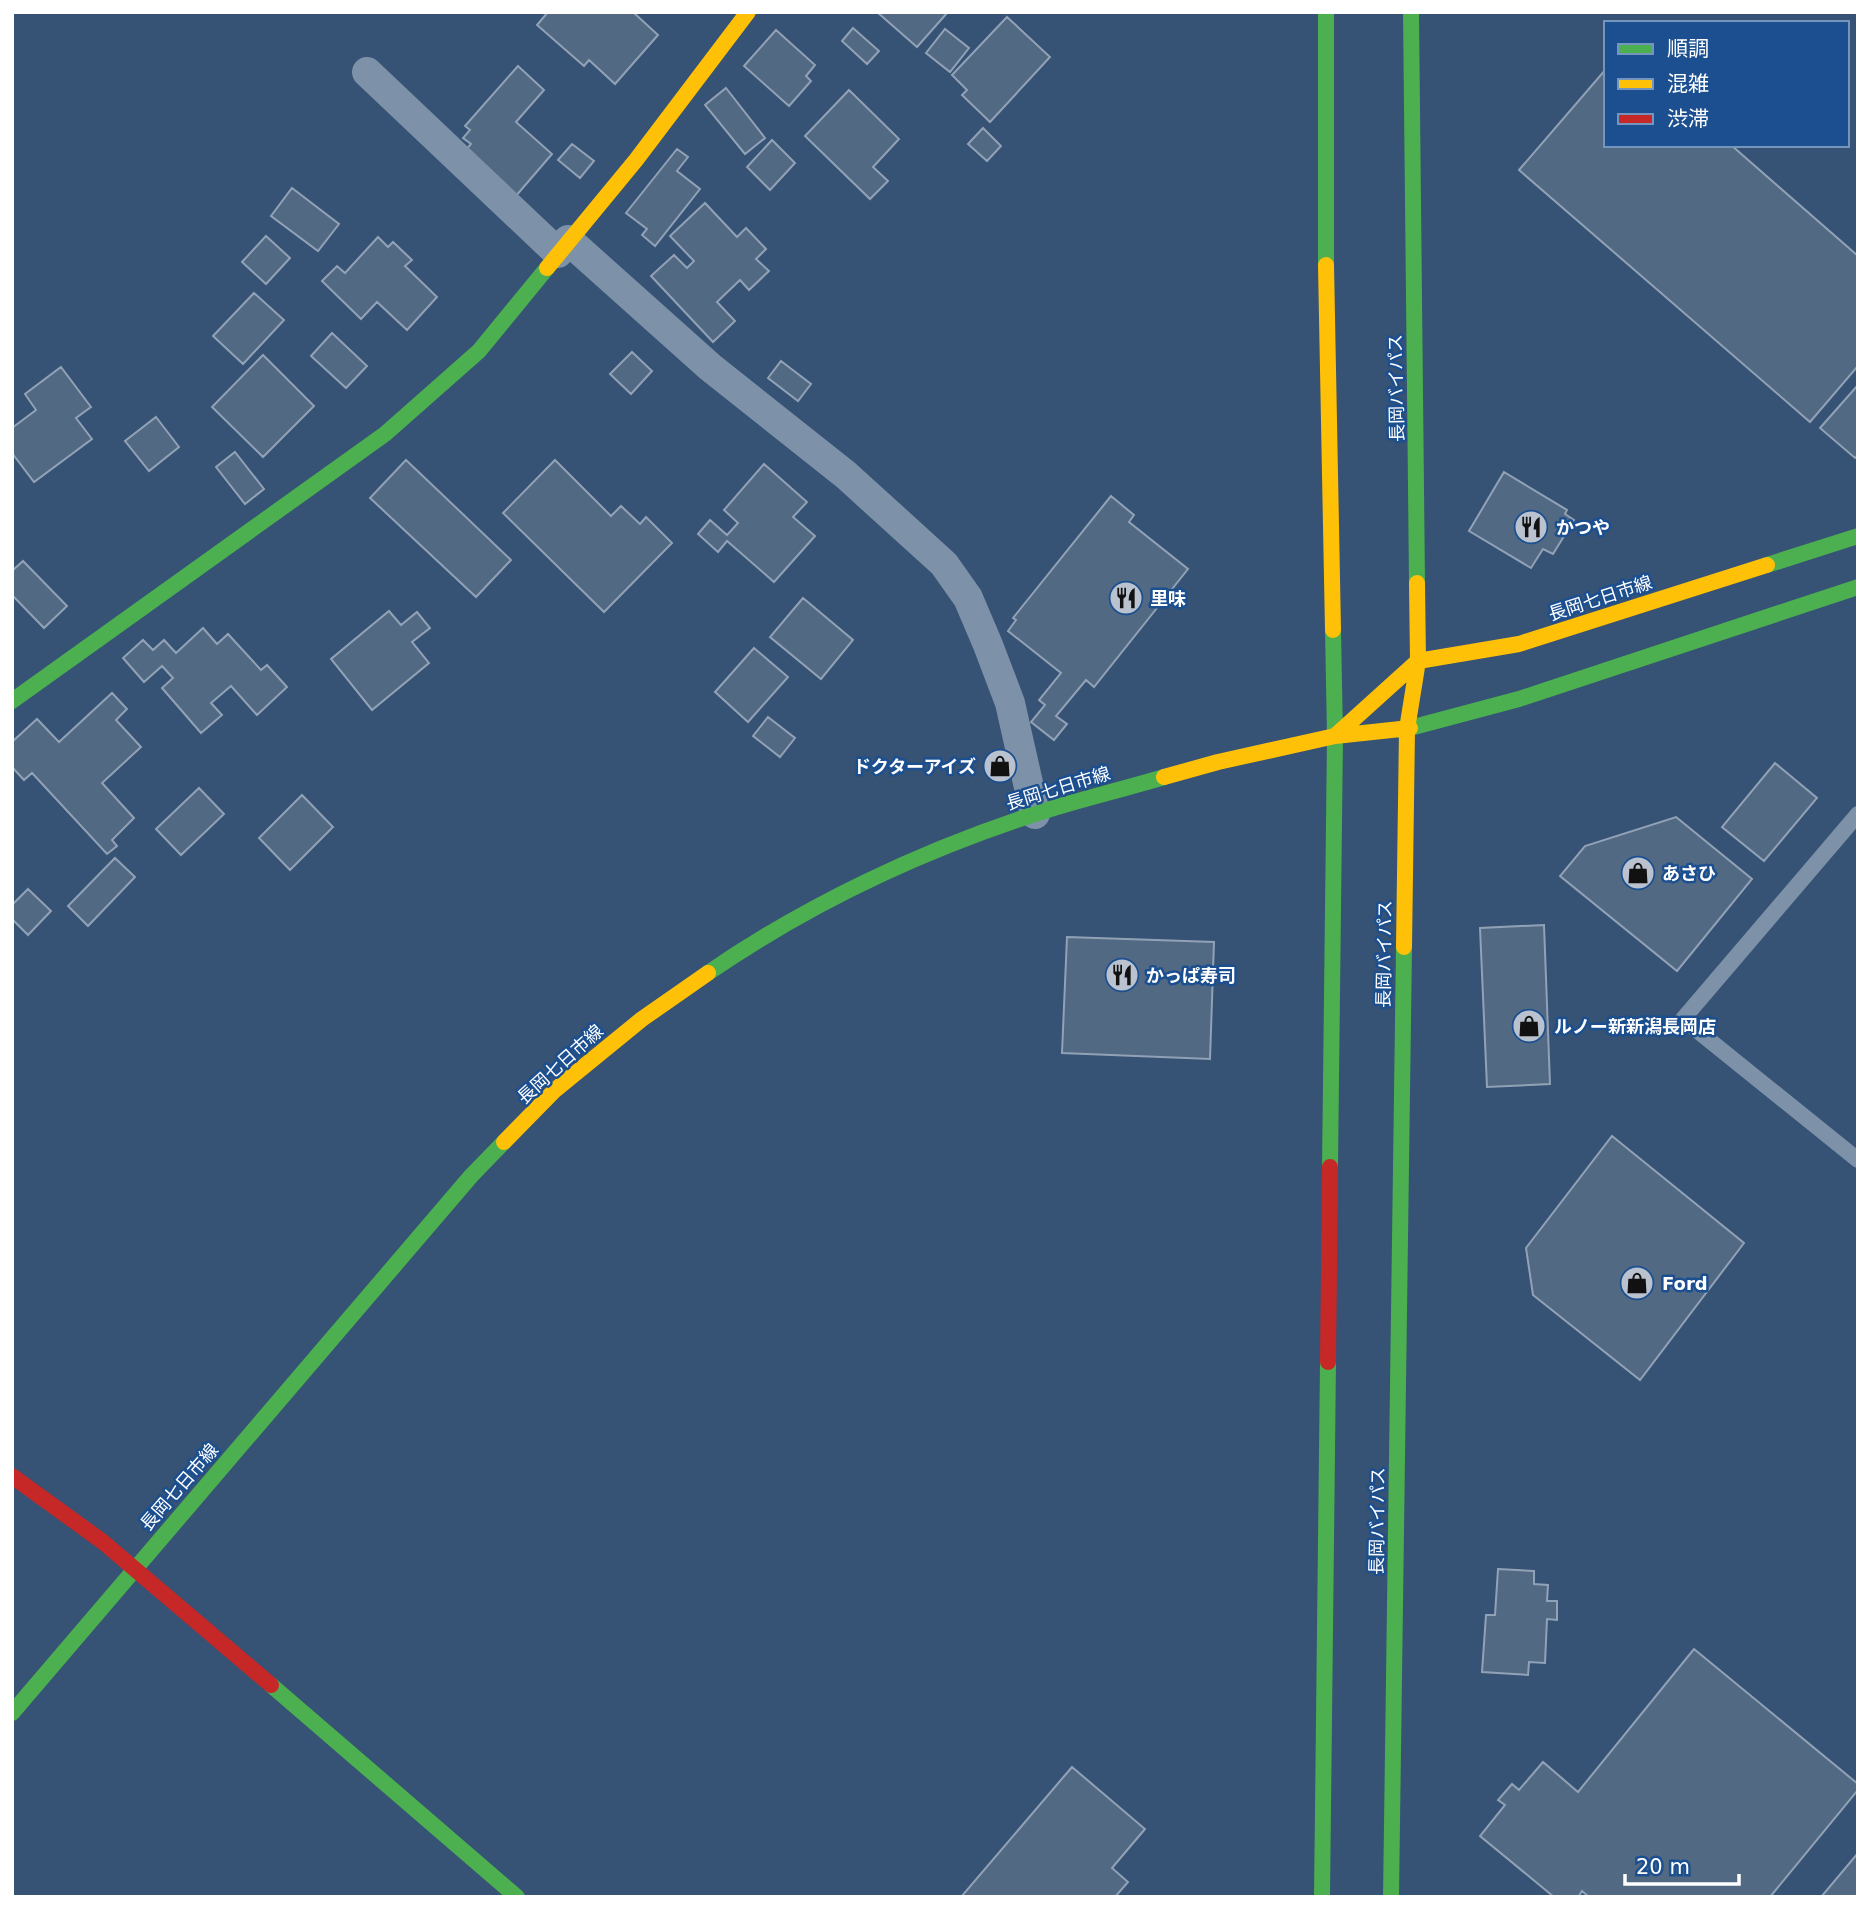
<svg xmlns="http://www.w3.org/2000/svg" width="1870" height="1909" viewBox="0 0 1870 1909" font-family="'DejaVu Sans','Noto Sans JP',sans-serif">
  <rect width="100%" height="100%" fill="#365274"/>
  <path fill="#526984" stroke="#92a2b6" stroke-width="2" d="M 548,12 L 633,12 L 658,35 L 615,84 L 589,60 L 584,66 L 537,25 Z
    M 877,12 L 948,12 L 917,47 Z
    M 1007,17 L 1050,57 L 990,122 L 962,95 L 967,90 L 952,75 Z
    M 853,28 L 879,51 L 867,64 L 842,41 Z
    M 945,29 L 969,48 L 950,72 L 926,53 Z
    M 776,30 L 815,65 L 806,76 L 811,81 L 789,106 L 744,66 Z
    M 518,66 L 544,90 L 516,122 L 552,154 L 515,197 L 464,152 L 471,144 L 463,138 L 470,130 L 465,126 Z
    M 1606,69 L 1606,145 L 1731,145 L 1858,256 L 1858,366 L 1810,422 L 1519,170 Z
    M 726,88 L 765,138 L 745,154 L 705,105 Z
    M 849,90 L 899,139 L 873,167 L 888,181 L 870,199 L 805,136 Z
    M 983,128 L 1001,146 L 987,161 L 968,144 Z
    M 772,140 L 795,163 L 770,190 L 747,167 Z
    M 572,144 L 594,161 L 580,178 L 558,160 Z
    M 677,149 L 688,157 L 677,171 L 700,189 L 655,246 L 642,235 L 647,229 L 626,213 Z
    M 292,188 L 339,224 L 318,251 L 271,216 Z
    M 705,203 L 737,237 L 746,228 L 766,249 L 756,259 L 769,271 L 749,290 L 740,280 L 717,302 L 735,321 L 713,342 L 651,276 L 674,255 L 687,268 L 694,261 L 670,236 Z
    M 266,236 L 290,258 L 266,284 L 242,262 Z
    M 378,237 L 388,247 L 393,242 L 412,260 L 405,266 L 437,297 L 407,330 L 377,302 L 361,319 L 322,281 L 337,266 L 345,273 Z
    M 254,293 L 284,320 L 243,364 L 213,336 Z
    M 332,333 L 367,366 L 346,388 L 311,356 Z
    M 632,352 L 652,371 L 631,394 L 610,374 Z
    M 263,355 L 314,406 L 263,457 L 212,407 Z
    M 781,361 L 811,384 L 798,401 L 768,378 Z
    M 61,367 L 91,407 L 76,418 L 92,439 L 34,482 L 12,453 L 12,428 L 36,410 L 25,394 Z
    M 1858,385 L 1858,455 L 1855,458 L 1820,428 Z
    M 156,417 L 179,447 L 149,471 L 125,441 Z
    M 235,452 L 264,489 L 245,504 L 216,467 Z
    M 406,460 L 511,560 L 476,597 L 370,498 Z
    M 555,460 L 611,516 L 621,506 L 640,524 L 646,517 L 672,543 L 604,612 L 503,513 Z
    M 764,464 L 807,502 L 793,517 L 815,536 L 774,582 L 727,541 L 718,552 L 698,534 L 710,520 L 727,535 L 738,523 L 724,510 Z
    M 1504,472 L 1567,510 L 1565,514 L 1574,520 L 1553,554 L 1543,549 L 1531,568 L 1469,531 Z
    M 1111,496 L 1134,515 L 1129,522 L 1188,569 L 1094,687 L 1086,680 L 1056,716 L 1067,724 L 1054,740 L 1031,722 L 1045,705 L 1039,700 L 1061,673 L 1008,631 L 1016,620 L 1013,618 Z
    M 23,561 L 67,606 L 44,628 L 12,595 L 12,571 Z
    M 803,598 L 853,640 L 821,679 L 770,637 Z
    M 389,611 L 401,625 L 417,612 L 430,628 L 412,642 L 429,663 L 372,710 L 331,659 Z
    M 203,628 L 217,644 L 228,634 L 261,670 L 267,665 L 287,687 L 257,715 L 231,686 L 211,703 L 222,715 L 201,733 L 162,688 L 173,678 L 162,666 L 144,682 L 123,658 L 143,640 L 153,650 L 164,640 L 176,653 Z
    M 754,648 L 788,677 L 748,722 L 715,692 Z
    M 112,693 L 127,709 L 116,720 L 141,747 L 102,783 L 134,818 L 112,840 L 117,846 L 107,854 L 32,773 L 24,780 L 12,767 L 12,742 L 37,719 L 59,742 Z
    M 768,717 L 795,738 L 780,757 L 753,736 Z
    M 1775,763 L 1817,798 L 1764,861 L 1722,827 Z
    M 199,788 L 224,814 L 181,855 L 156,829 Z
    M 302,795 L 333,827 L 290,870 L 259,838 Z
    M 1676,817 L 1752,879 L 1677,971 L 1560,876 L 1585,846 Z
    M 115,858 L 135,877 L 88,926 L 68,906 Z
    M 28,889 L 51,911 L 28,935 L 12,919 L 12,905 Z
    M 1544,925 L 1550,1084 L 1487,1087 L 1480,928 Z
    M 1067,937 L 1214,942 L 1210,1059 L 1062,1053 Z
    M 1612,1136 L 1744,1243 L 1640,1380 L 1533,1295 L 1526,1248 Z
    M 1498,1569 L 1534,1571 L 1534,1584 L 1548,1585 L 1547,1601 L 1557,1601 L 1557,1620 L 1547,1619 L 1545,1663 L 1529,1662 L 1528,1675 L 1482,1672 L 1486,1615 L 1495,1615 Z
    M 1694,1649 L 1858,1784 L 1858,1790 L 1770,1897 L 1589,1897 L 1582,1891 L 1578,1897 L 1554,1897 L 1480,1836 L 1505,1805 L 1498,1800 L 1512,1784 L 1519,1790 L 1543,1762 L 1578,1792 Z
    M 1072,1767 L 1145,1829 L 1112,1868 L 1128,1882 L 1115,1897 L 961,1897 Z
    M 1858,1853 L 1858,1897 L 1821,1897 Z"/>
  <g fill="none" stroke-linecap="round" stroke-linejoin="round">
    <path stroke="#7d92a8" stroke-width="16" d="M 1858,814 L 1683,1019 L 1858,1160"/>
    <path stroke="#7d92a8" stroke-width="30" d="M 367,72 L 558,253
      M 568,240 L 710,367 L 846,475 L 944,564 L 968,598 L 988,645 L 1010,703 L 1035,814"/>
    <path stroke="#4caf50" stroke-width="16" d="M 1326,12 L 1326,265
      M 1411,12 L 1417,583
      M 1767,565 L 1858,536
      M 12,701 L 385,434 L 479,351 L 547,268
      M 1410,728 L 1519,699 L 1858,587
      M 708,973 C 807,905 921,851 1035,814 C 1077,800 1121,790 1164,777
      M 1330,1167 L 1335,736 L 1333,630
      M 271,1685 L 517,1897
      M 12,1713 L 471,1176 L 504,1142
      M 1322,1897 L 1328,1362
      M 1391,1897 L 1404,947"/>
    <path stroke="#ffc107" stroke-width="16" d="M 1326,265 L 1333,630
      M 547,268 L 636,160 L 748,12
      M 1335,736 L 1418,661 L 1519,644 L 1767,565
      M 1164,777 L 1218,762 L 1335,736 L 1410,728
      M 1404,947 L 1407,729 L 1418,661 L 1417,583
      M 504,1142 L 555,1090 L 642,1019 L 708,973"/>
    <path stroke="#c62828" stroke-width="16" d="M 1328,1362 L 1330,1167
      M 12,1476 L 103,1542 L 271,1685"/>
  </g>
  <defs>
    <symbol id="restaurant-disc" viewBox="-11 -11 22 22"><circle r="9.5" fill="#b9c2ce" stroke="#1b4f8f"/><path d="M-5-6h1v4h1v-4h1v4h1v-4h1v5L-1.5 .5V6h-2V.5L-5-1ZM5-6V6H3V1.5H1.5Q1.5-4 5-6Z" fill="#111"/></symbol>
    <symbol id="shop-disc" viewBox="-11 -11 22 22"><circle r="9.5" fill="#b9c2ce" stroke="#1b4f8f"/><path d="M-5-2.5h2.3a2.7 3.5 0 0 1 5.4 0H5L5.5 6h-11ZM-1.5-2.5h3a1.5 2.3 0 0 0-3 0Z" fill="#111"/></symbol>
  </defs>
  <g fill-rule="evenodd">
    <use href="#restaurant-disc" x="1512" y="508" width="38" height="38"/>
    <use href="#restaurant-disc" x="1107" y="579" width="38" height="38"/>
    <use href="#shop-disc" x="981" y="747" width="38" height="38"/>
    <use href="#shop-disc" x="1619" y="854" width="38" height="38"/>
    <use href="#restaurant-disc" x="1103" y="956" width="38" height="38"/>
    <use href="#shop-disc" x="1510" y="1007" width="38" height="38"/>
    <use href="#shop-disc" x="1618" y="1264" width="38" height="38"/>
  </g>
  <g text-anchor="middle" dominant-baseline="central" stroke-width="5" stroke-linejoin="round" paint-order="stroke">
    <g font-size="18" fill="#fff" stroke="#1b4f8f">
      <text transform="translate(1396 388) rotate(-91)">長岡バイパス</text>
      <text transform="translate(1600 598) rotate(-18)">長岡七日市線</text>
      <text transform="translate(1058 788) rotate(-17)">長岡七日市線</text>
      <text transform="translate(1384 954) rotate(-89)">長岡バイパス</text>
      <text transform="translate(560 1064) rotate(-42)">長岡七日市線</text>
      <text transform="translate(179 1487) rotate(-49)">長岡七日市線</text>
      <text transform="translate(1377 1521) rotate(-89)">長岡バイパス</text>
    </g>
    <g font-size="18" font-weight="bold" fill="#fff" stroke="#1b4f8f" text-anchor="start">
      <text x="1556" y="527">かつや</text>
      <text x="1150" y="598">里味</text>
      <text x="976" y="766" text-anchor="end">ドクターアイズ</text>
      <text x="1662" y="873">あさひ</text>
      <text x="1146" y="975">かっぱ寿司</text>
      <text x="1554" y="1026">ルノー新新潟長岡店</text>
      <text x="1662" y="1283">Ford</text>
    </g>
  </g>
  <rect width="1870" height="1909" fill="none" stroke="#ffffff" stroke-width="28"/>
  <rect x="1604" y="21" width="245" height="126" fill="#1b4f8f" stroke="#7695bc" stroke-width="2"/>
  <rect x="1618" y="44" width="35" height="10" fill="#4caf50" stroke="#7695bc" stroke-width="2"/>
  <text x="1667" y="56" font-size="21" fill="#ffffff">順調</text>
  <rect x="1618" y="79" width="35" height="10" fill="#ffc107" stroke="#7695bc" stroke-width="2"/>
  <text x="1667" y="91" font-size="21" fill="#ffffff">混雑</text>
  <rect x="1618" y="114" width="35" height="10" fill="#c62828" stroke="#7695bc" stroke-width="2"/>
  <text x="1667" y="126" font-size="21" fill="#ffffff">渋滞</text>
  <path d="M1625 1874v10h114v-10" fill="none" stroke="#ffffff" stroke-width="3.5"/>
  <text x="1636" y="1874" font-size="21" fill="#ffffff" stroke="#1b4f8f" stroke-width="5" paint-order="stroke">20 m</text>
</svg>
